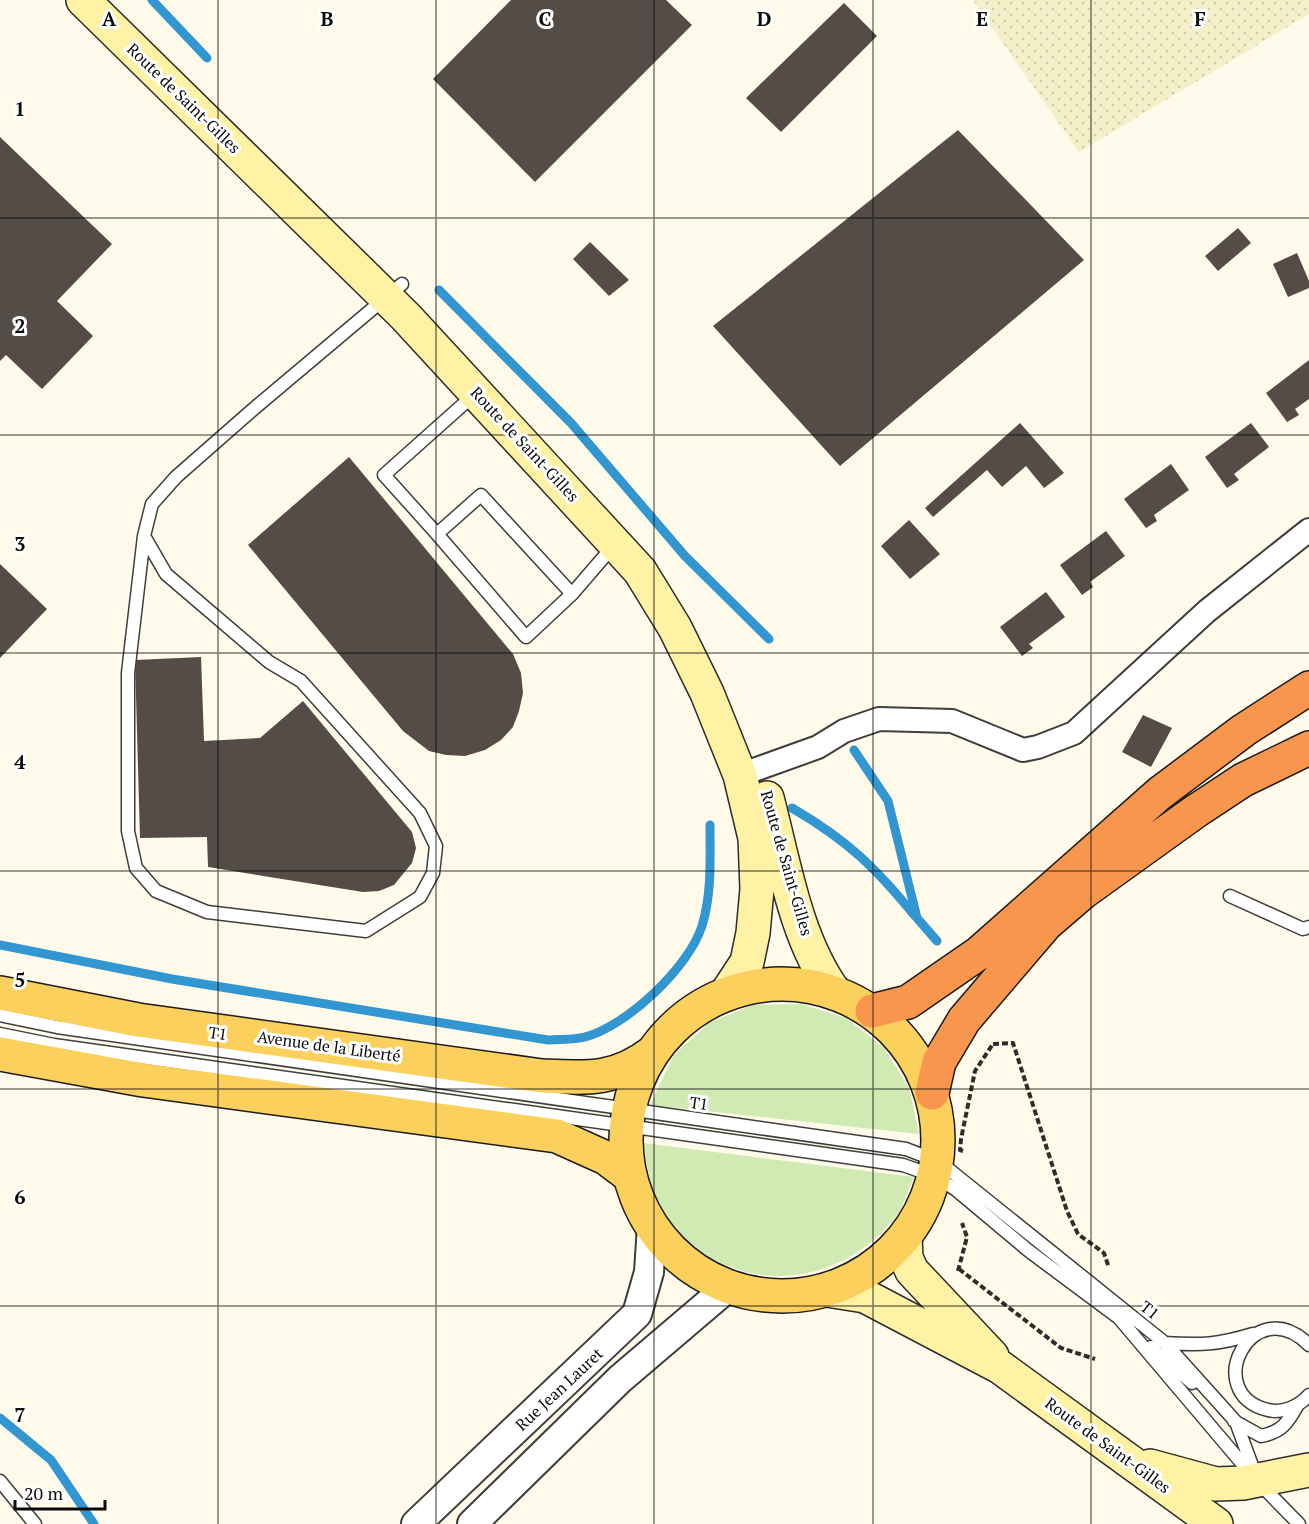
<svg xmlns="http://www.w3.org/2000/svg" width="1309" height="1524" viewBox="0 0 1309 1524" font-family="'PT Serif',serif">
  <defs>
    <pattern id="farmland-dots" width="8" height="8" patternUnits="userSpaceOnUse" patternTransform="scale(1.5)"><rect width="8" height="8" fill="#f5f0c9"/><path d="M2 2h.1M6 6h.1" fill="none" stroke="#d1ccab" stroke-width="1.8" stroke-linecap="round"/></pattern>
  </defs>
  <rect width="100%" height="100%" fill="#fffae9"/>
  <path fill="url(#farmland-dots)" d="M 973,0 L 1309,0 L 1309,14 L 1079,152 Z"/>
  <path fill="#d1e9b3" d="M 801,1004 L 846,1018 L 884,1048 L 909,1088 L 919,1134 L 650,1105 L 674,1055 L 709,1023 L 753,1005 Z
    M 643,1143 L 914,1177 C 908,1190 903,1208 894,1219 C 836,1290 733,1298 672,1224 C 653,1201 648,1172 643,1143 Z"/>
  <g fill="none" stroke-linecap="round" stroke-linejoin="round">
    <path stroke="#3296d0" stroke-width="9" d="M 152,0 L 207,58
      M 439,290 L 571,423 L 685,556 L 769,639
      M 854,750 L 888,801 L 917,918 L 937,941
      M 792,808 C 847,840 875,867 915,916
      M 0,945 L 172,979 L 548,1040 C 560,1039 574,1040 585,1037 C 627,1026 689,967 702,926 C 712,893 710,859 710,825
      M 0,1418 L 51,1460 L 94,1524"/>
  </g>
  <path fill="#544c47" d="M 511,0 L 666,0 L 692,25 L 535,182 L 433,79 Z
    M 844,3 L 877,36 L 781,132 L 746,98 Z
    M 958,130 L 1084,260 L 840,466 L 713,326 Z
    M 0,137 L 112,244 L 57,301 L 93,336 L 42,389 L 6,355 L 0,361 Z
    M 1238,228 L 1251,243 L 1218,271 L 1205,256 Z
    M 590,242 L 629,280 L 609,296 L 573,259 Z
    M 1297,253 L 1309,281 L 1309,288 L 1288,297 L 1273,264 Z
    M 1309,360 L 1309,399 L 1295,409 L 1299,415 L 1287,422 L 1266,393 Z
    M 1020,423 L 1064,473 L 1044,488 L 1026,466 L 1002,487 L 987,470 L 933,517 L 925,508 Z
    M 1251,423 L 1269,447 L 1234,474 L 1239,480 L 1227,488 L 1205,457 Z
    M 349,457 L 513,654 L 521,673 L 523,693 L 519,711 L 513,727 L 501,740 L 485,750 L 465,756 L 446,755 L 429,751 L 403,731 L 248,545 Z
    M 1171,464 L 1189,490 L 1154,515 L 1157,521 L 1146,528 L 1124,499 Z
    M 909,520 L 940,554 L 910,579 L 881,546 Z
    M 1106,531 L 1125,556 L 1090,582 L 1093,587 L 1082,595 L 1060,565 Z
    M 0,564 L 47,609 L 0,658 Z
    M 1046,592 L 1065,617 L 1029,644 L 1033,648 L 1022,656 L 1000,627 Z
    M 201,657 L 204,741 L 260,738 L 303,701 L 412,832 L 416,848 L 412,863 L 394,885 L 379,891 L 363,892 L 208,867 L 207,837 L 140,838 L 135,660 Z
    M 1143,715 L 1172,728 L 1151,767 L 1122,752 Z"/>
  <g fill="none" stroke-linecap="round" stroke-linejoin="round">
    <defs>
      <path id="service" d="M 437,534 L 384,475 L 476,393
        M 144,536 L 166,574 L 269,662 L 301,681 L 420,813 L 436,846 L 433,873 L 420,897 L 366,931 L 207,912 L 156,891 L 136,868 L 128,831 L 128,673 L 144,536 L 152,504 L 176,477 L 257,406 L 402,284
        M 572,594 L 526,637 L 437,534 L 481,495 L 572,594 L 615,544
        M 1230,896 L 1303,929 L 1309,927
        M 0,1015 L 57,1027 L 906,1149 L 937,1161 L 947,1168 L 1165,1343 L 1236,1422 L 1254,1471
        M 0,1034 L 54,1045 L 903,1165 L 934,1176 L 955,1189 L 1029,1251 L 1119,1318 L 1257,1481 L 1299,1524
        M 1165,1343 C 1202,1345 1217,1345 1253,1334
        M 1309,1345 C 1253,1289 1199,1393 1268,1410 C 1283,1414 1299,1406 1309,1395
        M 1151,1347 L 1192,1383
        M 1234,1421 L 1261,1436 C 1281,1432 1287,1424 1297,1406
        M 0,1481 L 35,1524"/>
      <path id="minor" d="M 740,775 L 818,747 L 844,731 L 879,719 L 952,721 L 1023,750 L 1038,747 L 1074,733 L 1207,611 L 1309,530"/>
      <path id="tertiary" d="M 416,1524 L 637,1314 L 649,1272 L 652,1226
        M 472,1524 L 620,1379 L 728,1287"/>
      <path id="secondary" d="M 83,0 L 406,317 L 640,571 L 675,628 L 707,693 L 740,775 L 755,838 L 757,889 L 753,933 L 747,962 L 726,994
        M 767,798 C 784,862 795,938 835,993
        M 905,1237 L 906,1258 L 912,1271 L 992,1356
        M 827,1290 L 865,1296 L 1000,1367 L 1216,1524
        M 1150,1466 L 1216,1484 L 1243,1483 L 1309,1470"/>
      <path id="primary" d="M626 1140a156 156 0 1 1 312 0a156 156 0 1 1-312 0Z
        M 0,993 L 138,1020 L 542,1076 C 587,1078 615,1081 653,1052
        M 0,1054 L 143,1080 L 557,1136 L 606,1158 L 630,1176"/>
      <path id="motorway" d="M 872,1011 L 908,1002 L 979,953 L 1160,793 L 1244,730 L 1309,688
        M 932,1093 L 939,1062 L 964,1020 L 1046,924 L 1082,893 L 1196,811 L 1243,780 L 1309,748"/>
    </defs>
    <use href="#service" stroke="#3e3e3e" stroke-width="15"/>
    <use href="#minor" stroke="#3e3e3e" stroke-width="26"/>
    <use href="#tertiary" stroke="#3e3e3e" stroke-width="32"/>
    <use href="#secondary" stroke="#2d2d2d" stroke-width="36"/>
    <use href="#primary" stroke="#1c1c1c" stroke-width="36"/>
    <use href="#motorway" stroke="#1c1c1c" stroke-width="36"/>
    <path stroke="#2d2d2d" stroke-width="4" stroke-dasharray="6 3" stroke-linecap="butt" d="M 993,1044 L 1013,1043 L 1067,1211 L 1078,1234 L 1104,1253 L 1109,1268
      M 963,1151 L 960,1150 L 961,1139 L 975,1071 L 993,1044
      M 959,1269 L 1061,1348 L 1095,1359
      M 958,1271 L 967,1237 L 962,1223"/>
    <use href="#service" stroke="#fff" stroke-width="12"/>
    <use href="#minor" stroke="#fff" stroke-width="22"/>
    <use href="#tertiary" stroke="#fff" stroke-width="28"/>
    <use href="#secondary" stroke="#fff2a4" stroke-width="33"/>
    <use href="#primary" stroke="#fcd05c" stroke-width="33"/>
    <use href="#motorway" stroke="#f8964e" stroke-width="33"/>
  </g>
  <path fill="none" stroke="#0b0b0b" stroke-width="1.5" stroke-opacity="0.55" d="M 218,0 L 218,1524M 436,0 L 436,1524M 654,0 L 654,1524M 873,0 L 873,1524M 1091,0 L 1091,1524M 0,218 L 1309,218M 0,435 L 1309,435M 0,653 L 1309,653M 0,871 L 1309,871M 0,1089 L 1309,1089M 0,1306 L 1309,1306"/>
  <g text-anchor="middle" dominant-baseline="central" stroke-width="6" stroke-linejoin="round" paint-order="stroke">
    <g font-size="16" fill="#0b0b0b" stroke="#fff">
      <text transform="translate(184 98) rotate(44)">Route de Saint-Gilles</text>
      <text transform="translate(525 444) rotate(47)">Route de Saint-Gilles</text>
      <text transform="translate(787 863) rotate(74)">Route de Saint-Gilles</text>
      <text transform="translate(218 1033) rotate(8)">T1</text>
      <text transform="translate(329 1046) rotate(8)">Avenue de la Liberté</text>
      <text transform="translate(699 1103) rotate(8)">T1</text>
      <text transform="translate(1150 1310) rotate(39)">T1</text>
      <text transform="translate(559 1389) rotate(-43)">Rue Jean Lauret</text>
      <text transform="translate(1108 1445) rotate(36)">Route de Saint-Gilles</text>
    </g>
  </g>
  <g font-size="20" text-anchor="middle" font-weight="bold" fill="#0b0b0b" stroke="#fff" stroke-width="6" stroke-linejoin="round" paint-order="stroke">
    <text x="109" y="26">A</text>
    <text x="327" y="26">B</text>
    <text x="545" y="26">C</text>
    <text x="764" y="26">D</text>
    <text x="982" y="26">E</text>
    <text x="1200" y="26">F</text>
    <text x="20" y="116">1</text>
    <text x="20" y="333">2</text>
    <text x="20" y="551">3</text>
    <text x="20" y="769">4</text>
    <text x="20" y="987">5</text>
    <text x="20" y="1204">6</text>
    <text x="20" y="1422">7</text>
  </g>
  <path d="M15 1500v9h90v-9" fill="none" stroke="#0b0b0b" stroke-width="3"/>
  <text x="24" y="1500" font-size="18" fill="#0b0b0b" stroke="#ffffff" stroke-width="4.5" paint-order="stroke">20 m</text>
</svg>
